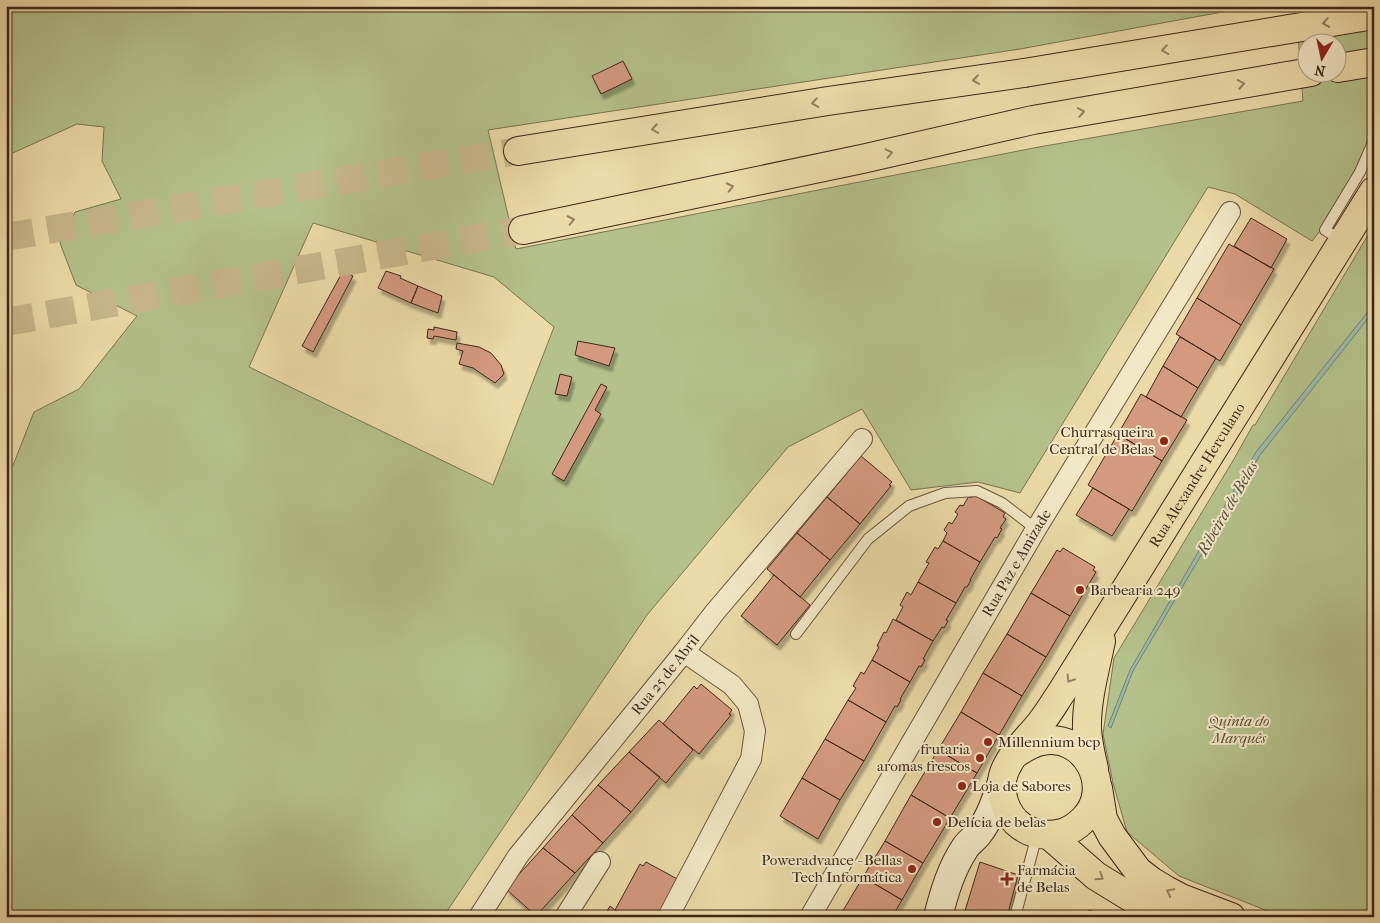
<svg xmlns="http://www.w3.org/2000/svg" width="1380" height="923" viewBox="0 0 1380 923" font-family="'IM FELL French Canon',serif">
  <defs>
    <filter id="shadow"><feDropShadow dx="3" dy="5.5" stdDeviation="1" flood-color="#0004"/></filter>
  </defs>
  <rect width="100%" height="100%" fill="#ecdba8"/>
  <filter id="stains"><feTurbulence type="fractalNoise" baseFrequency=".004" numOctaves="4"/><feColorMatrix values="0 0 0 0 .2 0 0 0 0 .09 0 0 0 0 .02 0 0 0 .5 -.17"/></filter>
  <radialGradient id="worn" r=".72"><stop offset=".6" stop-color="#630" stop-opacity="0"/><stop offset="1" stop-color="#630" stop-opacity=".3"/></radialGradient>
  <path fill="#b5c18a" stroke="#7a7452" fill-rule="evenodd" d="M 6,6 L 586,6 L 589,11 L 597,6 L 1255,6 L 1020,49 L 488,130 L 516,249 L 1039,147 L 1303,101 L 1296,9 L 1292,6 L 1374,6 L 1374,150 L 1361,180 L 1312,241 L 1235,194 L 1208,187 L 1020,493 L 978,482 L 911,490 L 862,409 L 788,447 L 647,615 L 443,917 L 6,917 L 6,483 L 34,412 L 79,389 L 137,316 L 76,285 L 60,243 L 75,212 L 121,199 L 102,161 L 104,127 L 77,124 L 6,156 ZM 1308,42 L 1338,42 L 1338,72 L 1308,72 ZM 313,223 L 494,277 L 554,327 L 493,485 L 249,367 Z
    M 1374,225 L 1374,917 L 1283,917 L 1179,876 L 1127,832 L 1113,783 L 1103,734 L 1114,658 L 1234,459 L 1253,425 L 1255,425 Z"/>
  <path fill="#99bbac" stroke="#757f72" d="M 1374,304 L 1374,311 L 1260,455 L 1133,671 L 1111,728 L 1108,726 L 1130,670 L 1256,452 Z"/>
  <path fill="#d49a7f" stroke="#3f261a" filter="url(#shadow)" d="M 623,61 L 632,79 L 601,94 L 592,76 Z
    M 1251,218 L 1287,239 L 1271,268 L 1234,246 Z
    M 1229,244 L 1274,269 L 1241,325 L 1197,298 Z
    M 343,271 L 353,276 L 313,352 L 302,346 Z
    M 386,271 L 401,276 L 400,278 L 418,286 L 411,303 L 378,288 Z
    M 418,286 L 442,296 L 438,313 L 411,303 Z
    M 1197,298 L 1241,325 L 1220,361 L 1176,334 Z
    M 434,327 L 457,332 L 456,340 L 434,336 L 433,339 L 427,338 L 428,329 L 434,330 Z
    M 1180,337 L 1216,358 L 1198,388 L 1163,366 Z
    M 578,341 L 615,348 L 609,366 L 575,355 Z
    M 457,343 L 479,347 L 491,353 L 501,365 L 504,374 L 495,383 L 473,368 L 459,364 L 463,351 L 456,349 Z
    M 1163,366 L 1198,388 L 1181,417 L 1146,397 Z
    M 560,374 L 572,377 L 567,396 L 555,394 Z
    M 601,384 L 607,387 L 595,410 L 601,414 L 564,481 L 552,474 Z
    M 1141,394 L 1187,420 L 1162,461 L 1118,434 Z
    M 1118,434 L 1162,461 L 1132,511 L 1088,485 Z
    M 861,456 L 892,482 L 889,485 L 891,486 L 860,524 L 827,497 Z
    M 1093,488 L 1129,509 L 1112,536 L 1076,515 Z
    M 973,494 L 1005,513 L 1003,517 L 1006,519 L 1000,528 L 1002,529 L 997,538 L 995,537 L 980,562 L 943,541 L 947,533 L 944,530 L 949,522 L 952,524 L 958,514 L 955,512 L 960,505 L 963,506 L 969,496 L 971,498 Z
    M 827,497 L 860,524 L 830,560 L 797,533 Z
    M 797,533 L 830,560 L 800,597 L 767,569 Z
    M 943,541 L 980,562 L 970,580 L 971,580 L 967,587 L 965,587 L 956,603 L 918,582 L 929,563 L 926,562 L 935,547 L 938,549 Z
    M 1063,548 L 1095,567 L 1093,570 L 1096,572 L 1070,616 L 1031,593 L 1057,550 L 1060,552 Z
    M 774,575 L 810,605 L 777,645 L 741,616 Z
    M 918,582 L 956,603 L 946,620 L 948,621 L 944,628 L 942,627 L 933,641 L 896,620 L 903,607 L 900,605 L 907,592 L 911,595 Z
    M 1031,593 L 1070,616 L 1046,657 L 1007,634 Z
    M 893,619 L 933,641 L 923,659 L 925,660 L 921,667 L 919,666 L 910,682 L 872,660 L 879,647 L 877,646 L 884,632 L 886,633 Z
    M 1007,634 L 1046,657 L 1022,696 L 983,673 Z
    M 872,660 L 910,682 L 900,699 L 901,700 L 897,707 L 895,706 L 886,722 L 848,700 L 856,688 L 853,686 L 861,672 L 864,674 Z
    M 983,673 L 1022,696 L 999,735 L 961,712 Z
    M 701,684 L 732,710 L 729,714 L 731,715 L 699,754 L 663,724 L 694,686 L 697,689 Z
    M 848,700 L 886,722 L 864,761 L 825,739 Z
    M 961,712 L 999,735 L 977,773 L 938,750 Z
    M 659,720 L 693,750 L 666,783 L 629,752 Z
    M 825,739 L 864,761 L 840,800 L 802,778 Z
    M 938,750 L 977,773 L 950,818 L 911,795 Z
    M 629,752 L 660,777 L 631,812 L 598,785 Z
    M 802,778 L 840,800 L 818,839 L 780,816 Z
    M 598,785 L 631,812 L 603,843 L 572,815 Z
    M 911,795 L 950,818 L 923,863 L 885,841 Z
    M 572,815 L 603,843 L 575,873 L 543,848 Z
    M 885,841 L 923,863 L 902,900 L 863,877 Z
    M 543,848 L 575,873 L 536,916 L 506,889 L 509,885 Z
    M 646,862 L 681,881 L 661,917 L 627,917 L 615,910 L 640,864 L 643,866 Z
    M 980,862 L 1018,875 L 1007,917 L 973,917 L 964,914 Z
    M 863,877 L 902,900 L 892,917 L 847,917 L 841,914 Z
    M 610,906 L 615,910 L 627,917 L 604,917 Z
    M 1089,910 L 1110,917 L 1087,917 Z"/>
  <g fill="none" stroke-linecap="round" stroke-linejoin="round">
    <path stroke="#c9b78c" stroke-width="28" stroke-dasharray="28 14" stroke-linecap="butt" d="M 6,237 L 518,151
      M 6,322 L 523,230"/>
    <defs>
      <path id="lane" d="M 1341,240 L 1325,230 L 1360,172 L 1374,140
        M 796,634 L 868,539 L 909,506 L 945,493 L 977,491 L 1002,503 L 1036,529
        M 1015,917 L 1037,835"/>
      <g id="street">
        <path id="s1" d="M 479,917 L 518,856 L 684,652 L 715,612 L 862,439"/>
        <path d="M 565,917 L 600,862"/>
        <path d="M 668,917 L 751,759 L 755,731 L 748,704 L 732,685 L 684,652"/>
        <path id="s2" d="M 810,917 L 1036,529 L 1230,212"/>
      </g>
      <path id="secondary" d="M 938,917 C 944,893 951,869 965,848 C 968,843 974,839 978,834 C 990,819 996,800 1002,782"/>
      <g id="primary">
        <path id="s3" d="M 1015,754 C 1024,748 1031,743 1042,741 C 1085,732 1115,788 1084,819 C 1078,825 1070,831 1062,833 C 1045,837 1029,834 1016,822 C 1002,808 997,784 1007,766 C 1015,749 1031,736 1042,721 C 1050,711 1056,700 1063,690 L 1374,191"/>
        <path d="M 1094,769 C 1091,756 1088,743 1087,730 C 1086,701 1095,670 1101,641"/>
        <path d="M 1098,788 L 1103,819 L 1112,836 L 1138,871 L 1151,881 L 1166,890 L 1181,898 L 1231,917"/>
        <path d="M 1049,835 L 1096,876 L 1145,906 L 1174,917"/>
      </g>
      <path id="highway" d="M 1338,68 L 1374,62
        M 518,151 L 828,101 L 1024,73
        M 523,230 L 862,159 L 1033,120 L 1311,72"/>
    </defs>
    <use href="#lane" stroke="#6a533e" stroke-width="12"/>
    <use href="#street" stroke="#6a533e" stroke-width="22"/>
    <use href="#secondary" stroke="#3f261a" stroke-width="30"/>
    <use href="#primary" stroke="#3f261a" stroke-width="30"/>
    <use href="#highway" stroke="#3f261a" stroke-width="30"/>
    <use href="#lane" stroke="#f3e8c6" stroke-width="10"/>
    <use href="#street" stroke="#f3e8c6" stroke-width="20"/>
    <use href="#secondary" stroke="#f3e8c6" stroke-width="28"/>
    <use href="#primary" stroke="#ecdba8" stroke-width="28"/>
    <use href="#highway" stroke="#ecdba8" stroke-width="28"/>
    <defs>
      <path id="highway-bridge" d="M 1024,73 L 1374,15"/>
    </defs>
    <use href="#highway-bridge" stroke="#3f261a" stroke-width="30" stroke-linecap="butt"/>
    <use href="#highway-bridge" stroke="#ecdba8" stroke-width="28"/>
  </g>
  <defs><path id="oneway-chevron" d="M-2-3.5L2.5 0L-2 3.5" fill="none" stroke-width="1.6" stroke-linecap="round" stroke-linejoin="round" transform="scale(1.25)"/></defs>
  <g stroke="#968061">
    <use href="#oneway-chevron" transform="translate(1326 23) rotate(171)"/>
    <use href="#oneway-chevron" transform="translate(1165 50) rotate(171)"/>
    <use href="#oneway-chevron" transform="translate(976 80) rotate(172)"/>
    <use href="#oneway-chevron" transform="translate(1241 84) rotate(-10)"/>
    <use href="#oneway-chevron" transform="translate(815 103) rotate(171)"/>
    <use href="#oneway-chevron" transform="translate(1081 112) rotate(-10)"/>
    <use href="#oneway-chevron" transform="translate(655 129) rotate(171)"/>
    <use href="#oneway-chevron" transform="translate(889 153) rotate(-13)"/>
    <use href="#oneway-chevron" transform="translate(730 187) rotate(-12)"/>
    <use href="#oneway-chevron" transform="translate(571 220) rotate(-12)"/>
    <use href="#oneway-chevron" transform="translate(1070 679) rotate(122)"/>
    <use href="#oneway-chevron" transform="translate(1100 877) rotate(34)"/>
    <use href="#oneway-chevron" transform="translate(1170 892) rotate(-152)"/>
  </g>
  <g fill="#8f2418" stroke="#f3e8c6" stroke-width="2">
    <circle cx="1164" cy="441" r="5"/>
    <circle cx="1080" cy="590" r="5"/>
    <circle cx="988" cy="742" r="5"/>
    <circle cx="980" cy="758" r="5"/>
    <circle cx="962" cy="786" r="5"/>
    <circle cx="937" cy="822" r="5"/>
    <circle cx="912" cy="869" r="5"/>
    <path d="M1004.5 871.5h5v5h5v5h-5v5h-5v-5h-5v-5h5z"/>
  </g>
  <g text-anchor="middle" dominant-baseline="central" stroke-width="4" stroke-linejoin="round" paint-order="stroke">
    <g font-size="15" fill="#3f261a" stroke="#f3e8c6" text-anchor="start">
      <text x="1154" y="432" text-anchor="end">Churrasqueira<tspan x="1154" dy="17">Central de Belas</tspan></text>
      <text x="1090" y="590">Barbearia 249</text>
      <text x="998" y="742">Millennium bcp</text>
      <text x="970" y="749" text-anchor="end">frutaria<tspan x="970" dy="17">aromas frescos</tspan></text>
      <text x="972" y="786">Loja de Sabores</text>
      <text x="947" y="822">Delícia de belas</text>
      <text x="902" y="860" text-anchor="end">Poweradvance - Bellas<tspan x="902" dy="17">Tech Informática</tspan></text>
      <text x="1017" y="870">Farmácia<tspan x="1017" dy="17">de Belas</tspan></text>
    </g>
    <g font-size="15" fill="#3f261a" stroke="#f3e8c6">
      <text stroke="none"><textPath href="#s3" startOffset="631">Rua Alexandre Herculano</textPath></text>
      <text stroke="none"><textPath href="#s2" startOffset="410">Rua Paz e Amizade</textPath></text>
      <text stroke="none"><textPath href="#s1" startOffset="306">Rua 25 de Abril</textPath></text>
    </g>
    <g font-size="15" font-style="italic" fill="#5c4d36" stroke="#f3e8c6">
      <text x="1239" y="721">Quinta do<tspan x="1239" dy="17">Marquês</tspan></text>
    </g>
    <g font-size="16" font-style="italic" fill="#564b3e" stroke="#f3e8c6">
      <text transform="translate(1227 508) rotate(-60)">Ribeira de Belas</text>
    </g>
  </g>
  <rect width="1380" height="923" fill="none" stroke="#ecdba8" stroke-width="25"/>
  <rect x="8" y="8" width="1365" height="908" fill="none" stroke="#3f261a" stroke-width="2.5"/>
  <rect x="12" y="12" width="1355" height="898" fill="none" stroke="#3f261a"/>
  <g transform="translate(1322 58) rotate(189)"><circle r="24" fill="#f3e8c6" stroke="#ab9a81"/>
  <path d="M0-4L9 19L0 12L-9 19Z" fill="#8f2418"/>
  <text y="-8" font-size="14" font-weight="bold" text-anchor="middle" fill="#3f261a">N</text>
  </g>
  <rect width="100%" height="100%" filter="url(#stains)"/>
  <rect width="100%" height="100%" fill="url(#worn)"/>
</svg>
